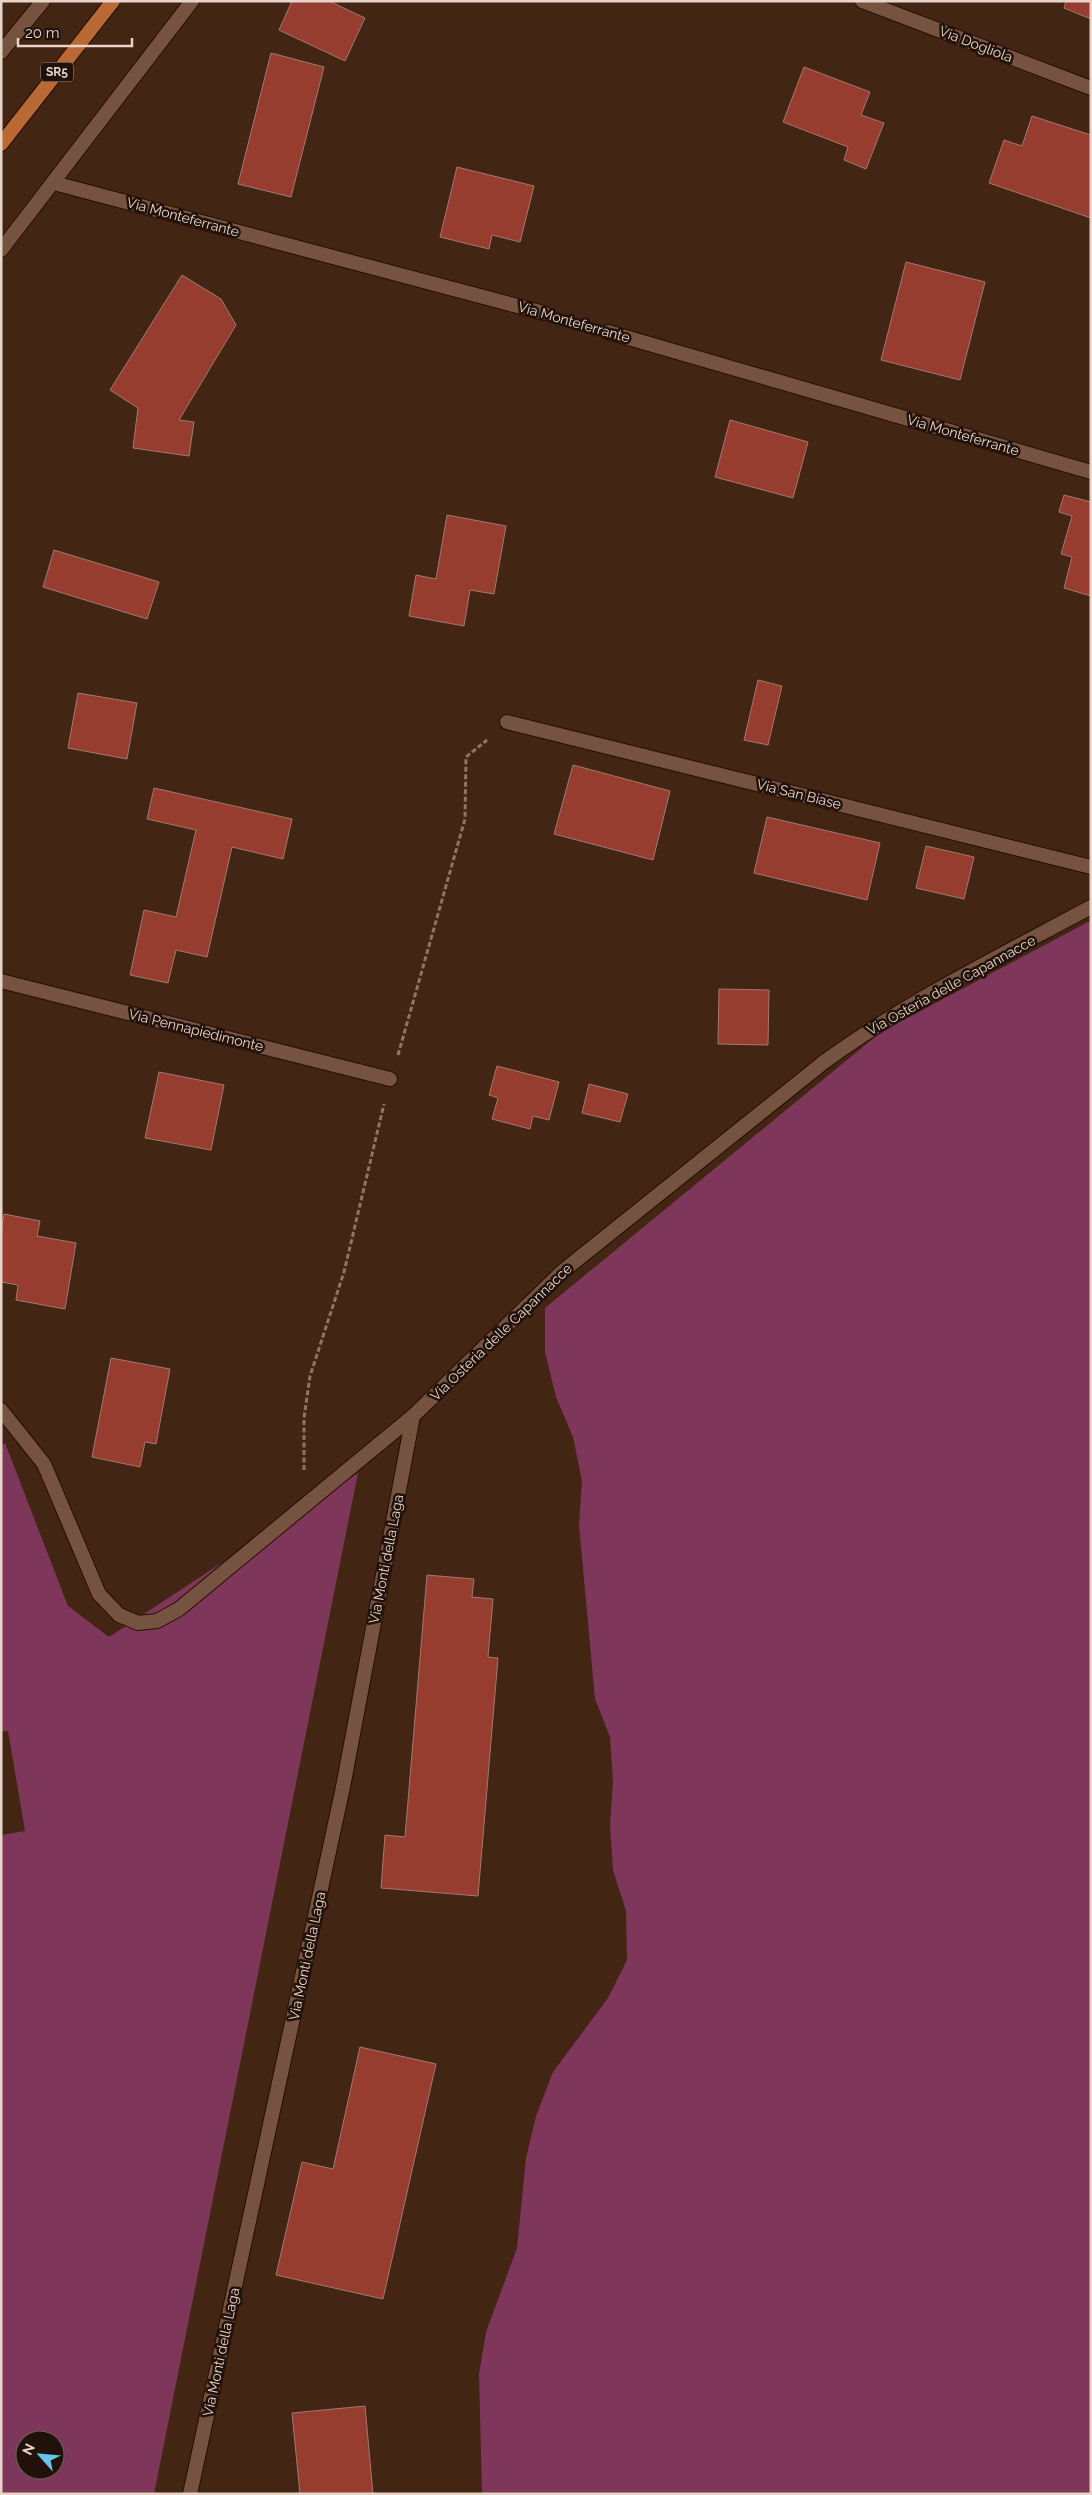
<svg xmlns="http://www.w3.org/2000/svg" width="1092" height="2495" viewBox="0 0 1092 2495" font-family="Raleway,sans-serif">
  <rect width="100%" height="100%" fill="#432513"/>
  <path fill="#7e365b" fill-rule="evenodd" d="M 1088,922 L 1091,922 L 1091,2494 L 482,2494 L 479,2374 L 486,2332 L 517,2248 L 526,2158 L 536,2116 L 553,2072 L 608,1998 L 627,1960 L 626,1911 L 613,1870 L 610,1826 L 613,1781 L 610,1737 L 595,1699 L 579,1525 L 582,1481 L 573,1437 L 556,1397 L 545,1352 L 545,1308 L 881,1032 Z
    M 5,1443 L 68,1606 L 109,1637 L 358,1473 L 154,2494 L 1,2494 L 1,1835 L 25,1831 L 8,1731 L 1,1731 L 1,1446 ZM 25,2440 L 55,2440 L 55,2470 L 25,2470 Z"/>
  <path fill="#973d30" stroke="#a27971" d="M 292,1 L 329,1 L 365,18 L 345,61 L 279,30 Z
    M 1066,1 L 1091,1 L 1091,19 L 1064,8 Z
    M 271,53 L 324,67 L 291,197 L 238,184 Z
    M 804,67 L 870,92 L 861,115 L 884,123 L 866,169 L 844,160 L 848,147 L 783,122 Z
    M 1032,116 L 1091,135 L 1091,218 L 989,183 L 1004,140 L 1022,146 Z
    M 457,167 L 534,186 L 520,242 L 492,235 L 489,249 L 440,237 Z
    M 906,262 L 985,282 L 960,380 L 881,360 Z
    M 182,275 L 221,299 L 236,325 L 179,420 L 194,422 L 189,456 L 133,448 L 138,408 L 110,390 Z
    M 730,420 L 808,442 L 793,498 L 715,477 Z
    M 1064,495 L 1091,502 L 1091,596 L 1064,588 L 1072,557 L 1061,554 L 1072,516 L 1059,512 Z
    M 447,515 L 506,526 L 494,594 L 470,590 L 464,626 L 409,616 L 416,575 L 436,579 Z
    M 54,550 L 159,582 L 147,619 L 43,587 Z
    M 758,680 L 782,686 L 768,745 L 744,740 Z
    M 78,693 L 137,703 L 127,759 L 68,748 Z
    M 573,765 L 670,791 L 653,860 L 554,834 Z
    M 154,788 L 292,819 L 283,859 L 232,847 L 207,957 L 176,950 L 168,983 L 130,975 L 144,910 L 176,917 L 196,830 L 147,819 Z
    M 767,817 L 880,843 L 867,900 L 754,873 Z
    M 926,846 L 974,857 L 964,899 L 916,888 Z
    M 719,989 L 769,990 L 768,1045 L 718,1044 Z
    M 497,1066 L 559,1082 L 549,1120 L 533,1116 L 530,1129 L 492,1119 L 498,1098 L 489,1095 Z
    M 159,1072 L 224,1085 L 211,1150 L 145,1138 Z
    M 589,1084 L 628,1094 L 620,1122 L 582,1113 Z
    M 4,1214 L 40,1221 L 37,1236 L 76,1243 L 65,1309 L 16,1300 L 18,1285 L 1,1282 L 1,1233 Z
    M 111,1358 L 170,1369 L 156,1444 L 145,1442 L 140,1467 L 92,1457 Z
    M 427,1575 L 474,1579 L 472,1597 L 493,1599 L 488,1657 L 498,1658 L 478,1896 L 381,1888 L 385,1835 L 405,1837 Z
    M 360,2047 L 436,2064 L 383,2299 L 276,2275 L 302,2162 L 333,2169 Z
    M 365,2406 L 373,2494 L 300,2494 L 292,2413 Z"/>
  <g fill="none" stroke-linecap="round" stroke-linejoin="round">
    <defs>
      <path id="minor" d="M 862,1 L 1091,88
        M 1,52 L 43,1
        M 54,183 L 544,313
        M 1,250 L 192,1
        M 608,332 L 1091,472
        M 507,722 L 1091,867
        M 1,981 L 390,1079
        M 1,1410 L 44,1464 L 99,1594 L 119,1615 L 138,1623 L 157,1621 L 179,1609 L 413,1416 L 563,1271 L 824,1062 C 908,1001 1000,956 1091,907
        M 190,2494 L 343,1787 L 413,1416"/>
      <path id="primary" d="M 1,144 L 113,1"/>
    </defs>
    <use href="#minor" stroke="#280d00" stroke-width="16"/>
    <use href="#primary" stroke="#280d00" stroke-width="16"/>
    <path stroke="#8e7566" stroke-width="3" stroke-dasharray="5 2.5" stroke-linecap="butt" d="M 568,320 L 584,325
      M 398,1055 L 465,819 L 466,757 L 487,740
      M 304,1470 L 304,1418 L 310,1376 L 344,1272 L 384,1104"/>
    <use href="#minor" stroke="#755340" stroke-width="14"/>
    <use href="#primary" stroke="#b86934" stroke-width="14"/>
  </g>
  <g text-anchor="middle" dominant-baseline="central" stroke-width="5" stroke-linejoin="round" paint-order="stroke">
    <rect fill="#20120b" stroke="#ac9a90" stroke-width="1" x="41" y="62.5" width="32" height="19" rx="4"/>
    <g font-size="12" font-weight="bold" fill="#e8d4c9">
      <text x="57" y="72">SR5</text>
    </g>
    <g font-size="14" fill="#e8d4c9" stroke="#20120b">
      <text transform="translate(976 44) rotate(21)">Via Dogliola</text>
      <text transform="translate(183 217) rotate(15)">Via Monteferrante</text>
      <text transform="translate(574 322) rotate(16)">Via Monteferrante</text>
      <text transform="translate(963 435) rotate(16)">Via Monteferrante</text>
      <text transform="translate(799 794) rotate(14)">Via San Biase</text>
      <text transform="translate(951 985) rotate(-29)">Via Osteria delle Capannacce</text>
      <text transform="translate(196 1030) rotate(14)">Via Pennapiedimonte</text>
      <text transform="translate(501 1332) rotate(-44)">Via Osteria delle Capannacce</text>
      <text transform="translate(386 1559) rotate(-79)">Via Monti della Laga</text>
      <text transform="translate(307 1956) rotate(-78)">Via Monti della Laga</text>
      <text transform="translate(221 2352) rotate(-78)">Via Monti della Laga</text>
    </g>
  </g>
  <rect width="1092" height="2495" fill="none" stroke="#e8d4c9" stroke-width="5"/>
  <g transform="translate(40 2455) rotate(297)"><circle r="24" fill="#20120b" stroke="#706057"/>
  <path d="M0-4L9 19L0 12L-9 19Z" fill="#67c4ef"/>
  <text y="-8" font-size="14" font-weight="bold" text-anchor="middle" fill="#e8d4c9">N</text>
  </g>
  <path d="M18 38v8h114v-8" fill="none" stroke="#e8d4c9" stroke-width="2.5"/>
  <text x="25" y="38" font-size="15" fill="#e8d4c9" stroke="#20120b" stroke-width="4" paint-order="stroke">20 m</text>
</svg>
